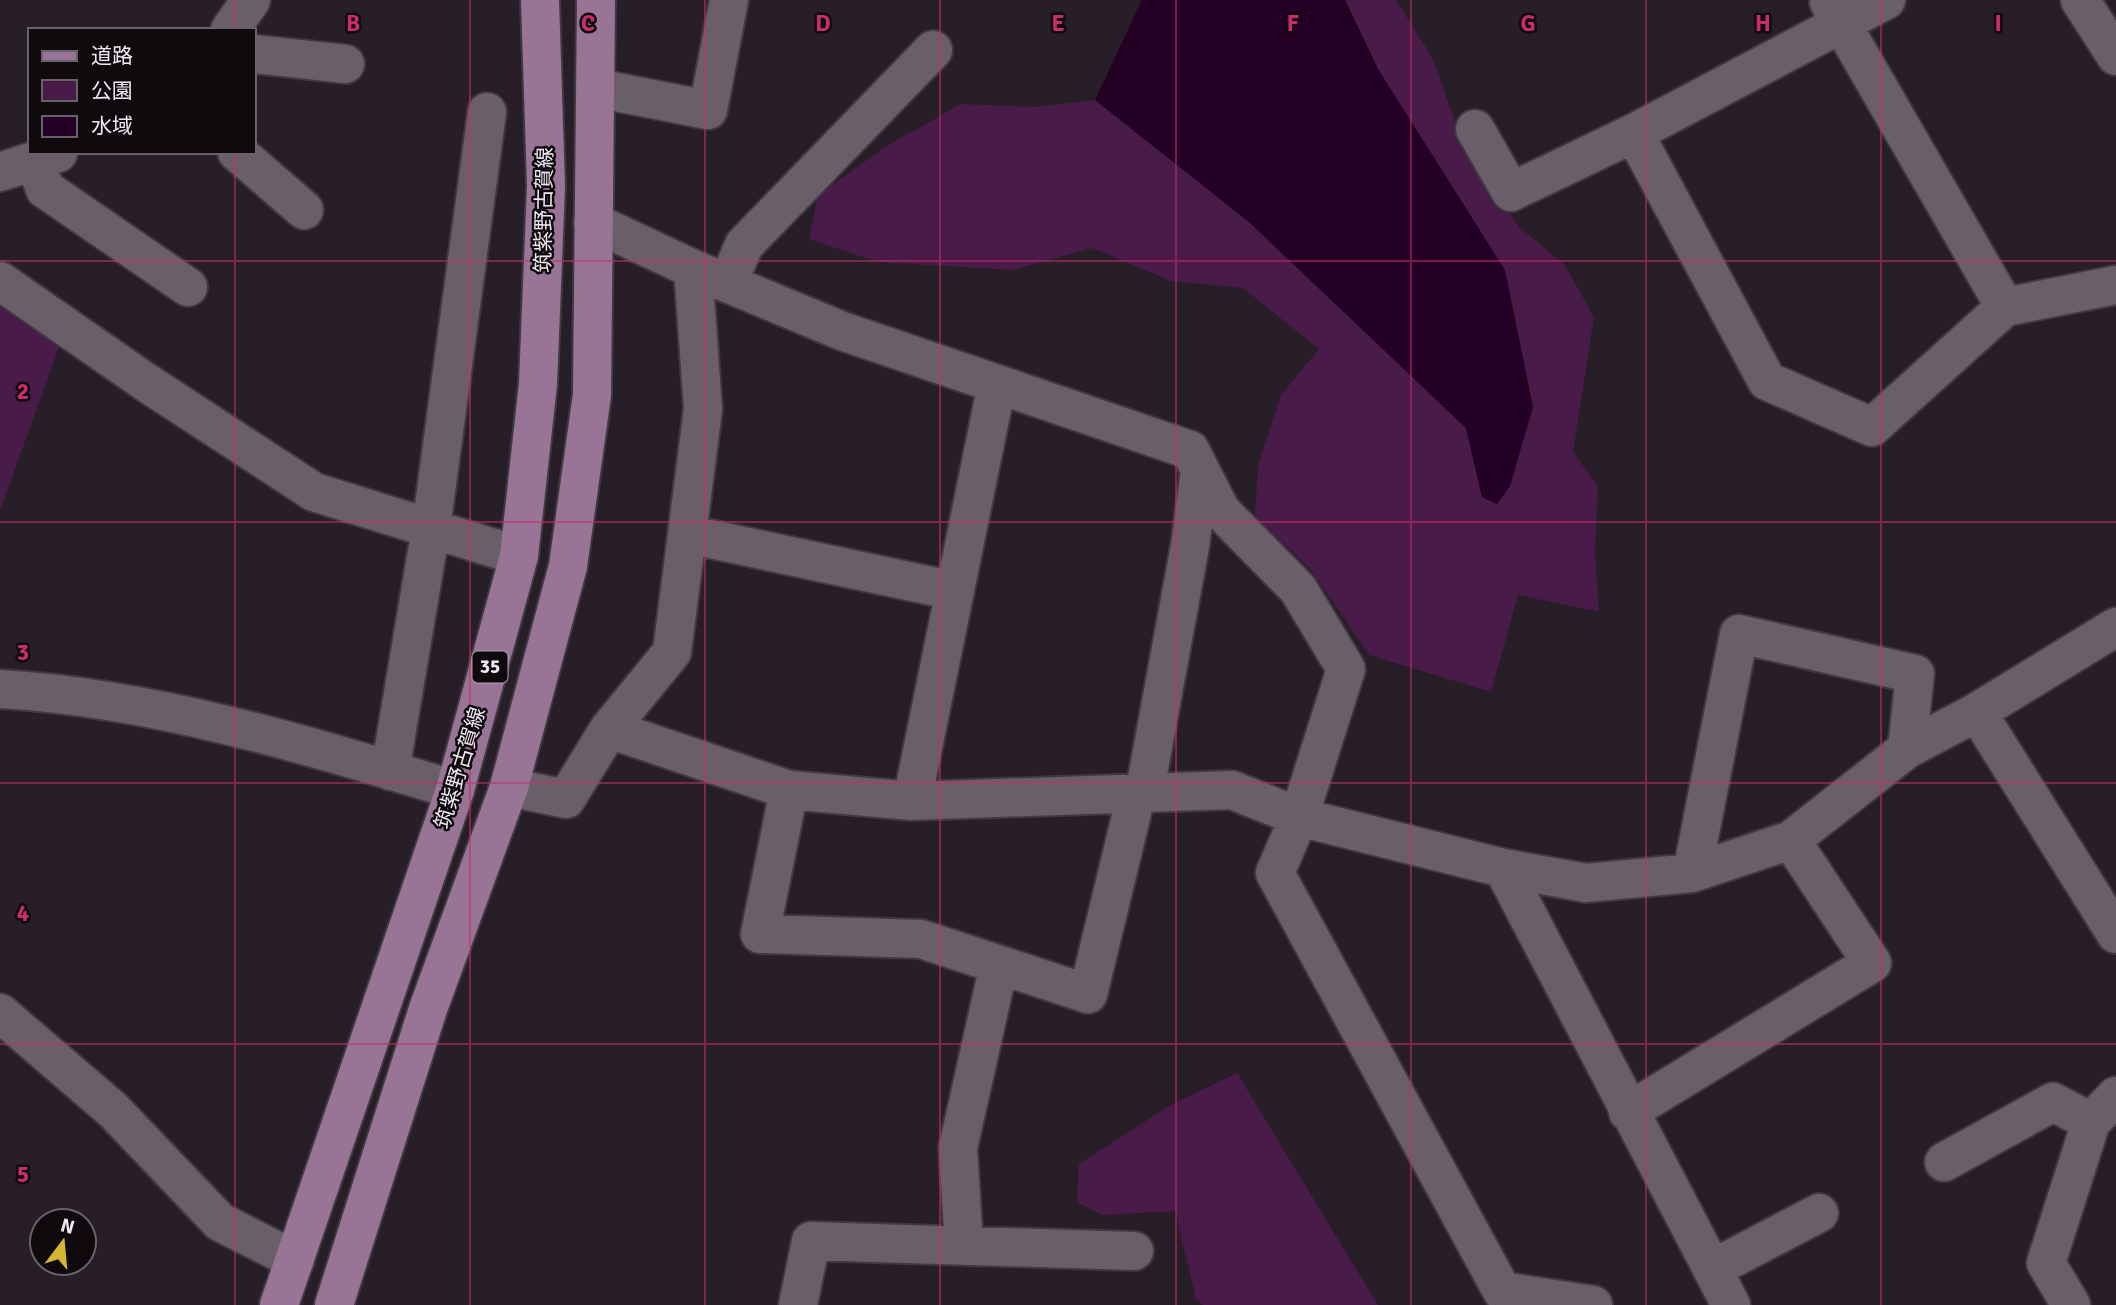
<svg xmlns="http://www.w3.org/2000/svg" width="2116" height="1305" viewBox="0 0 2116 1305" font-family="Signika,'Noto Sans JP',sans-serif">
  <rect width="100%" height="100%" fill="#281e27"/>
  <path fill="#491b48" d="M 1345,0 L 1396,0 L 1432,57 L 1466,151 L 1520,228 L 1564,264 L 1594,317 L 1573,452 L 1598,486 L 1595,550 L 1599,612 L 1518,595 L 1491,692 L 1369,655 L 1311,570 L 1255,516 L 1258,466 L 1281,395 L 1319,349 L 1243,288 L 1171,281 L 1092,248 L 1013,270 L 878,262 L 809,239 L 818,195 L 885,147 L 961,104 L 1036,107 L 1095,100 L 1249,222 L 1466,428 L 1482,497 L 1497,504 L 1378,69 Z
    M 0,306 L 59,347 L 0,511 Z
    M 1237,1073 L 1378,1305 L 1203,1305 L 1196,1299 L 1175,1211 L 1103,1215 L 1077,1202 L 1079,1164 L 1169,1106 Z"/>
  <path fill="#240024" d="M 1142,0 L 1345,0 L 1378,69 L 1505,270 L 1533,407 L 1510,486 L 1497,504 L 1482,497 L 1466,428 L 1249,222 L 1095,100 Z"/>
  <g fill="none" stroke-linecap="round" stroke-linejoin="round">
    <defs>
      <path id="street" d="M 2080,0 L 2116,56
        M 1829,2 L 2005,307
        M 230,30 L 251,0
        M 254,54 L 345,64
        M 596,88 L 708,110 L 729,0
        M 1475,129 L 1511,192 L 1634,133 L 1886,0
        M 1634,133 L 1767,381 L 1872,427 L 2005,307 L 2116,285
        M 237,152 L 304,210
        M 35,161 L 45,189 L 188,287
        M 0,172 L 58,153
        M 593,222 L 693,269 L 842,331 L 1190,450 L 1221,511 L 1298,589 L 1346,669 L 1299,817 L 1275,873 L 1502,1291 L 1593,1305
        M 0,281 L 147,383 L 314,492 L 519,556
        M 728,283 L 744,245 L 933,50
        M 687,534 L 955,591
        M 0,689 C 155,698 307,745 455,790
        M 1977,712 L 2116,934
        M 609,729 L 789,790 L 912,801 L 1232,790 L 1299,817 L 1503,868 L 1586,883 L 1692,873 L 1791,840 L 1907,749 L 1977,712 L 2116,627
        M 390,771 L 431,528 L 487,112
        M 509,787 L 566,799 L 609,729 L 672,652 L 703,409 L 693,269
        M 789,790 L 760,934 L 921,939 L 1088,994 L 1136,796
        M 1144,795 L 1190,546 L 1200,470
        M 912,801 L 997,384
        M 1503,868 L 1731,1305
        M 1692,873 L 1739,634 L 1915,674 L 1907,749
        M 0,1013 L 113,1110 L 220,1222 L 295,1260
        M 1628,1112 L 1872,963 L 1791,840
        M 1944,1162 L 2053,1102 L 2091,1122
        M 964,1246 L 958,1148 L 999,965
        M 1712,1269 L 1819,1213
        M 798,1305 L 811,1241 L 1134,1251
        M 2071,1305 L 2046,1263 L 2091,1122 L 2116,1096"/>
      <path id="primary" d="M 279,1305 L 455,790 L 519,556 L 538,384 L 546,186 L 540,0
        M 334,1305 L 428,1009 L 509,787 L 568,566 L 592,395 L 596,0"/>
    </defs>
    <use href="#street" stroke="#413941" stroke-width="42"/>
    <use href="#primary" stroke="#413941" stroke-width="42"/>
    <use href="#street" stroke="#6a5f69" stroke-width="38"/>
    <use href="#primary" stroke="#987596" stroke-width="38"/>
  </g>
  <path fill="none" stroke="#c62d6a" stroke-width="2" stroke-opacity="0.55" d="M 235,0 L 235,30M 470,0 L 470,1305M 705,0 L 705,1305M 940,0 L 940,1305M 1176,0 L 1176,1305M 1411,0 L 1411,1305M 1646,0 L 1646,1305M 1881,0 L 1881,1305M 235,152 L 235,1305M 0,261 L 2116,261M 0,522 L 2116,522M 0,783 L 2116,783M 0,1044 L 2116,1044"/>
  <g text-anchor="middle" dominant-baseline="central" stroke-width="5" stroke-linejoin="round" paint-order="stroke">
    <rect fill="#0e0a0e" stroke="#aba5ab" stroke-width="2" x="472.5" y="651.5" width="35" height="31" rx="5"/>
    <g font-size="19" font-weight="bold" fill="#eee8ee">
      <text x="490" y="667">35</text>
    </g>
    <g font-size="21" fill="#eee8ee" stroke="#0e0a0e">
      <text transform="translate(544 210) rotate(-89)">筑紫野古賀線</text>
      <text transform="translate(460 768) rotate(-73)">筑紫野古賀線</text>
    </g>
  </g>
  <g font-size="23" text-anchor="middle" font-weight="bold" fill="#c62d6a" stroke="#0e0a0e" stroke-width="5" stroke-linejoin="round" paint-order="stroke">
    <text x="353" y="31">B</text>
    <text x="588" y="31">C</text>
    <text x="823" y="31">D</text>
    <text x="1058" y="31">E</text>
    <text x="1293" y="31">F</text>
    <text x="1528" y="31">G</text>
    <text x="1763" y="31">H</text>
    <text x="1998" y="31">I</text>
    <text x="23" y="399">2</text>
    <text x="23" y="660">3</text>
    <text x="23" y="921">4</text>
    <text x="23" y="1182">5</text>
  </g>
  <rect x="28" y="28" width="228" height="126" fill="#0e0a0e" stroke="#686368" stroke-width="2"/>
  <rect x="42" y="51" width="35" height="10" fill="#987596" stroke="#686368" stroke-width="2"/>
  <text x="91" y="63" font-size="21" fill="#eee8ee">道路</text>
  <rect x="42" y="80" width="35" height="21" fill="#491b48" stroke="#686368" stroke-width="2"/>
  <text x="91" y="98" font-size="21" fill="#eee8ee">公園</text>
  <rect x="42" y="116" width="35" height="21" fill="#240024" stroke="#686368" stroke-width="2"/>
  <text x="91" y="133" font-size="21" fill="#eee8ee">水域</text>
  <g transform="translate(63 1242) rotate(16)"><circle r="33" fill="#0e0a0e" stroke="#686368" stroke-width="2"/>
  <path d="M0-5L12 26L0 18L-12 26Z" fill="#d5b534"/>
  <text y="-10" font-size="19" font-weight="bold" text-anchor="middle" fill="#eee8ee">N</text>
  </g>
</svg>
